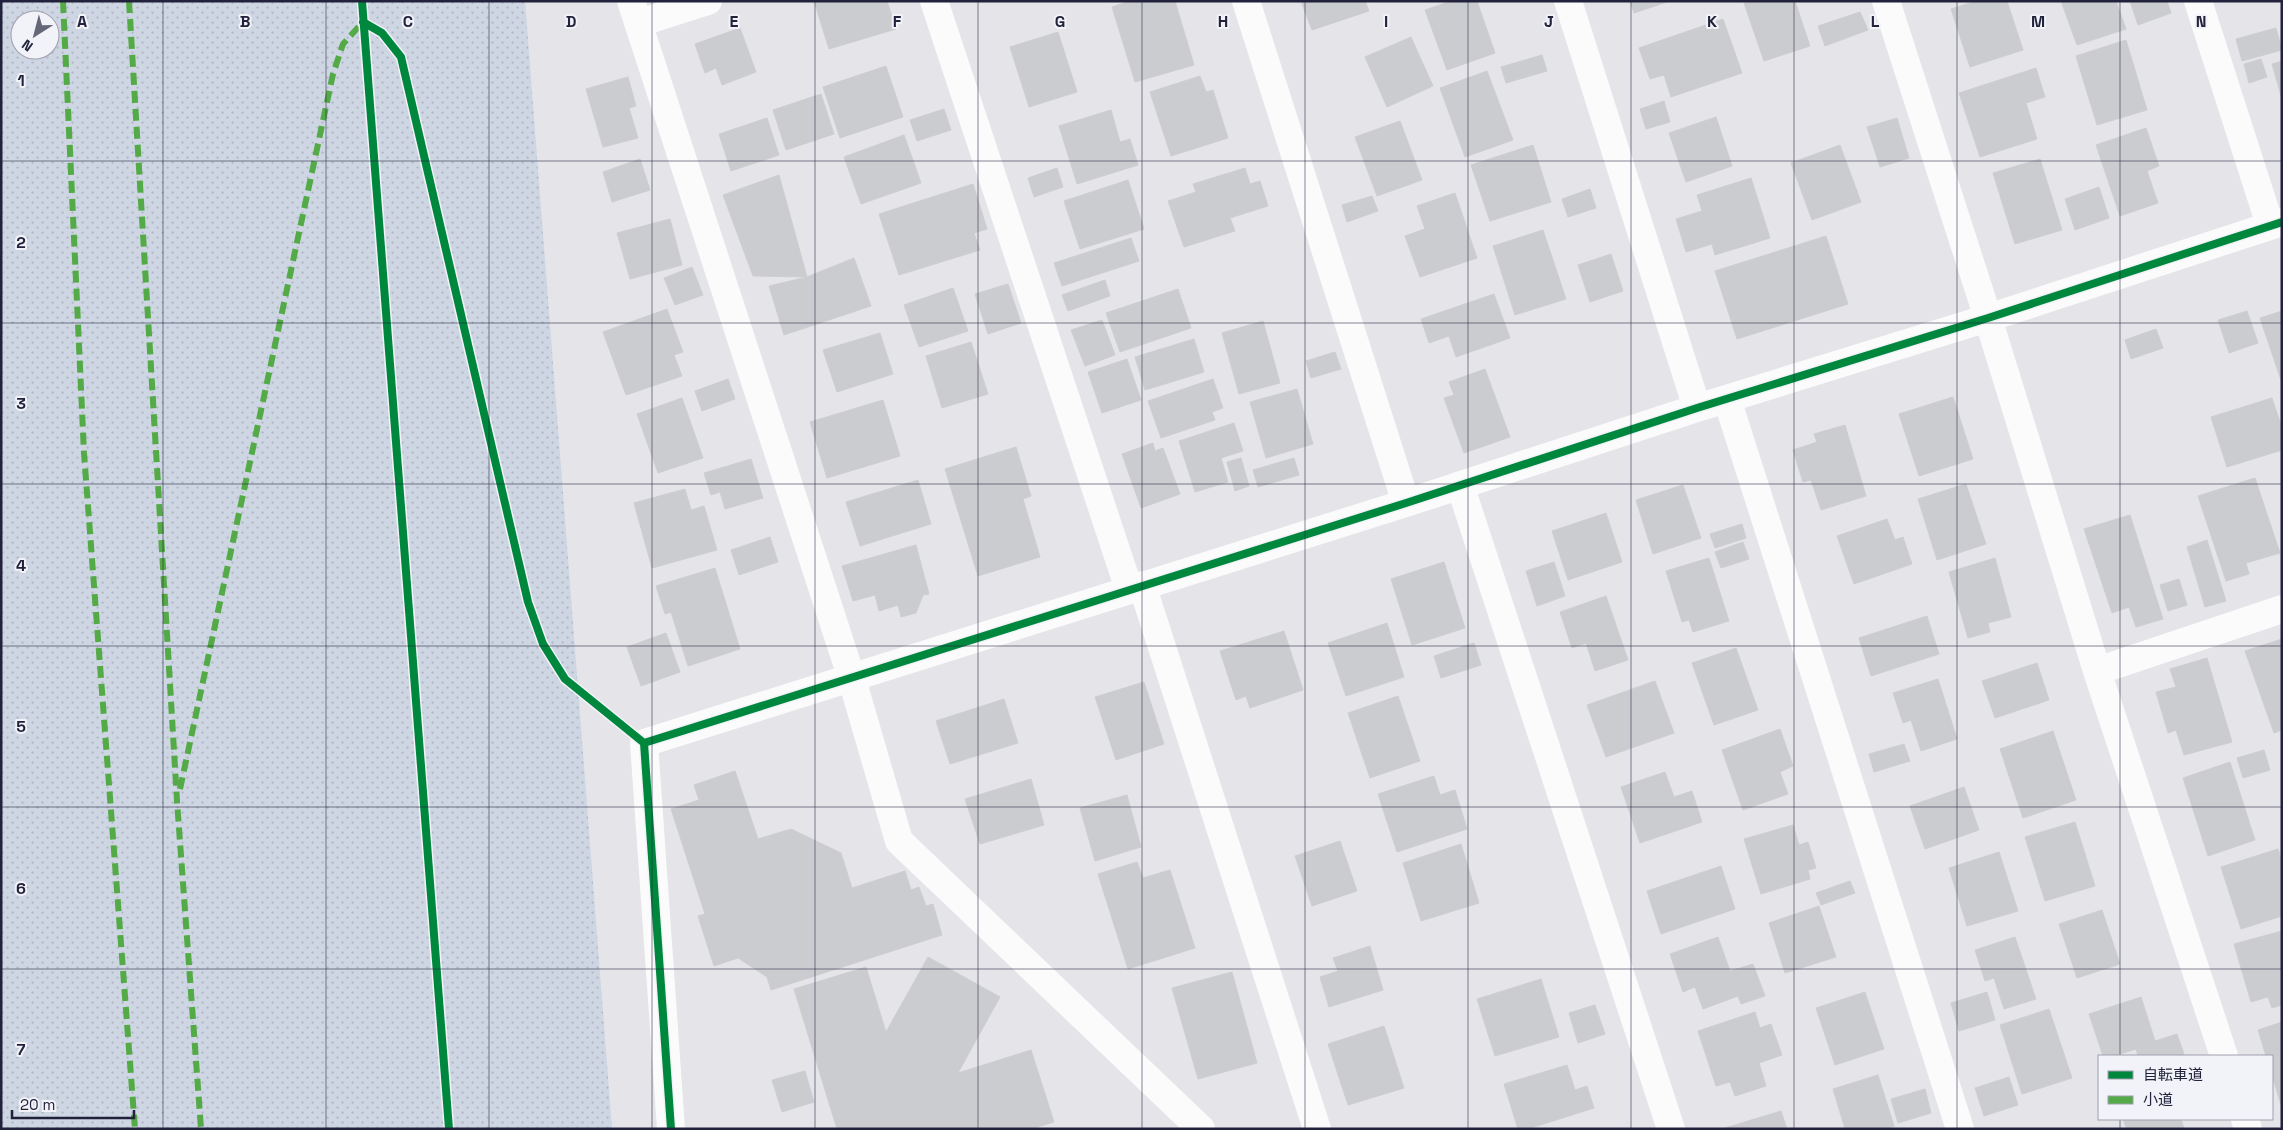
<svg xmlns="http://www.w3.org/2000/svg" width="2283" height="1130" viewBox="0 0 2283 1130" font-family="'Space Grotesk','Noto Sans JP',sans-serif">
  <defs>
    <pattern id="grass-dots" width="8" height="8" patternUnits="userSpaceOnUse" patternTransform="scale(1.25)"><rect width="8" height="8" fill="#cdd6e2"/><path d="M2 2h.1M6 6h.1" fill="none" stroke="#b0b7c3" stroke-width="1.8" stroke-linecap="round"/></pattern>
  </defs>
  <rect width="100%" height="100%" fill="#e4e4e9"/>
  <path fill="url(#grass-dots)" fill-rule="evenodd" d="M 1,1 L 525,1 L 612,1129 L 1,1129 ZM 20,20 L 50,20 L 50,50 L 20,50 Z"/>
  <path fill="#cbccd0" stroke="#cdcdd2" d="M 814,1 L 887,1 L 896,29 L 829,49 Z
    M 1130,1 L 1175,1 L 1194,65 L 1135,82 L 1112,7 Z
    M 1301,1 L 1365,1 L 1369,11 L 1312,30 Z
    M 1451,1 L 1477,1 L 1495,53 L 1447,70 L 1425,10 Z
    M 1630,1 L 1670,1 L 1634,13 Z
    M 1750,1 L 1795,1 L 1810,46 L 1764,61 L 1744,3 Z
    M 1976,1 L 2007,1 L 2023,50 L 1970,67 L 1951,9 Z
    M 2061,1 L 2116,1 L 2126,29 L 2077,45 Z
    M 2130,1 L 2167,1 L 2171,13 L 2138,25 Z
    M 1860,12 L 1868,30 L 1825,46 L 1818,26 Z
    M 1723,19 L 1742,73 L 1671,97 L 1664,75 L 1650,79 L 1639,48 Z
    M 740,28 L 756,72 L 722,85 L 716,68 L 705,73 L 695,44 Z
    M 2276,28 L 2282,50 L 2242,61 L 2236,39 Z
    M 1058,32 L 1077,92 L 1029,107 L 1010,47 Z
    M 1411,37 L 1433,86 L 1387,107 L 1365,57 Z
    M 2126,40 L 2147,110 L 2097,125 L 2076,56 Z
    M 1542,55 L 1547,71 L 1506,83 L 1501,67 Z
    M 2261,59 L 2267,77 L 2249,83 L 2244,64 Z
    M 2282,61 L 2282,99 L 2272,64 Z
    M 886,66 L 903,117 L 840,138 L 823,87 Z
    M 2036,68 L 2045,97 L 2026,103 L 2037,139 L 1980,157 L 1959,93 Z
    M 1487,71 L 1513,140 L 1465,157 L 1440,88 Z
    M 1200,76 L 1206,92 L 1213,90 L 1228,138 L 1171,156 L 1150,92 Z
    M 628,77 L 636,106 L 629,108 L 638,138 L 603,147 L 586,89 Z
    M 821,94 L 834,134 L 786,150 L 773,110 Z
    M 1664,101 L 1670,122 L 1646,129 L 1640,109 Z
    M 944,109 L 951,130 L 917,141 L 910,120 Z
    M 1111,110 L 1120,142 L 1130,139 L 1138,165 L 1077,184 L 1059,126 Z
    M 1716,117 L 1732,166 L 1686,182 L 1669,133 Z
    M 767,118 L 779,155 L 731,171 L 719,134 Z
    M 1897,118 L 1909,158 L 1880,167 L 1867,127 Z
    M 1400,121 L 1422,180 L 1377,196 L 1355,137 Z
    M 2146,128 L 2159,166 L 2147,171 L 2158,203 L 2120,216 L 2096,145 Z
    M 904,135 L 921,183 L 861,204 L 844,157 Z
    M 1533,145 L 1551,202 L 1490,221 L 1471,165 Z
    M 1840,145 L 1861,202 L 1812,220 L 1791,163 Z
    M 640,159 L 650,190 L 612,202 L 603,172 Z
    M 2040,159 L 2062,230 L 2015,244 L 1993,173 Z
    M 1057,168 L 1063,187 L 1034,197 L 1028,178 Z
    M 1245,168 L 1250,184 L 1260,181 L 1268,206 L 1230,218 L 1235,231 L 1184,247 L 1168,201 L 1196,192 L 1193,184 Z
    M 779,175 L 807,277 L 753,276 L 723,195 Z
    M 1751,178 L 1770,238 L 1715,255 L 1712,244 L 1686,252 L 1676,219 L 1702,211 L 1697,195 Z
    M 1128,180 L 1144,229 L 1080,249 L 1064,201 Z
    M 973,184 L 987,229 L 974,233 L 980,250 L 899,275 L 879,214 Z
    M 2099,187 L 2109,218 L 2075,230 L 2065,199 Z
    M 1590,189 L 1596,208 L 1568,217 L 1562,199 Z
    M 1455,193 L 1477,258 L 1420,277 L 1405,236 L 1425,229 L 1417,206 Z
    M 1372,196 L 1378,211 L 1347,222 L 1342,205 Z
    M 670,219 L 682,265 L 630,279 L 617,233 Z
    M 1543,230 L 1566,299 L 1515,315 L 1493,246 Z
    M 1826,236 L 1848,304 L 1737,339 L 1715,271 Z
    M 1131,238 L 1139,261 L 1062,286 L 1054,263 Z
    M 1611,254 L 1623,291 L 1590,302 L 1578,265 Z
    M 854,258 L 871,306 L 784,335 L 769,286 L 807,277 Z
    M 692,267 L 703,295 L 675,305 L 664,278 Z
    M 1105,280 L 1110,296 L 1068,311 L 1062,295 Z
    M 1008,284 L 1021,323 L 988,334 L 975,294 Z
    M 953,288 L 968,331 L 919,347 L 904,305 Z
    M 1178,289 L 1191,328 L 1120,352 L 1106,313 Z
    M 1494,294 L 1510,338 L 1456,357 L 1449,336 L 1429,343 L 1421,319 Z
    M 667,309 L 683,352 L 674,355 L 682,376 L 626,395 L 603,332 Z
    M 2247,311 L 2258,343 L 2229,353 L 2218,320 Z
    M 2282,311 L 2282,383 L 2260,318 Z
    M 1102,320 L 1115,355 L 1085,366 L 1071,330 Z
    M 1263,321 L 1280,383 L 1239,394 L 1222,333 Z
    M 2156,329 L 2163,348 L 2131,359 L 2125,340 Z
    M 880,333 L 893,374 L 837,392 L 823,350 Z
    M 1194,339 L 1204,372 L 1145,390 L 1135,357 Z
    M 971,342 L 988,394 L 942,408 L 926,356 Z
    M 1335,352 L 1341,369 L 1311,378 L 1306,361 Z
    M 1127,359 L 1141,400 L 1102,413 L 1088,372 Z
    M 1485,369 L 1510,437 L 1464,453 L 1444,398 L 1454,395 L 1449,382 Z
    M 728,379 L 735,399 L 702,411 L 695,391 Z
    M 1213,379 L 1223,408 L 1212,412 L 1215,420 L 1161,438 L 1148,401 Z
    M 1297,389 L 1313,444 L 1266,458 L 1250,402 Z
    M 1953,397 L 1973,459 L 1919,476 L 1899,414 Z
    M 682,398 L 703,458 L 658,473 L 637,414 Z
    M 2272,398 L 2282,428 L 2282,450 L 2227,467 L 2211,417 Z
    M 883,400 L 900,456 L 827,478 L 810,422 Z
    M 1234,423 L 1243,451 L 1221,458 L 1228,482 L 1195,492 L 1179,441 Z
    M 1845,425 L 1866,496 L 1821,510 L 1811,480 L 1803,482 L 1793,450 L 1817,442 L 1814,434 Z
    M 1153,443 L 1155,451 L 1163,448 L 1180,494 L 1141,508 L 1122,454 Z
    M 1016,447 L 1031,496 L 1023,499 L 1040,557 L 978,576 L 945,469 Z
    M 1241,458 L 1249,486 L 1235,491 L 1227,462 Z
    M 1294,458 L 1299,475 L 1258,487 L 1253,470 Z
    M 751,459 L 763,498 L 725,509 L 720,492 L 711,495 L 704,473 Z
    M 2255,478 L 2280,553 L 2246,563 L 2249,574 L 2226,581 L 2198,496 Z
    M 918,480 L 931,524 L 860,546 L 846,502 Z
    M 1966,484 L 1986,544 L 1937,560 L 1918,499 Z
    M 1683,485 L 1701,538 L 1653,554 L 1636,500 Z
    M 685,489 L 691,510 L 704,506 L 717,550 L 652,568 L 634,503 Z
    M 1606,513 L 1622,562 L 1568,580 L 1552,531 Z
    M 2130,515 L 2163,619 L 2136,627 L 2129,607 L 2112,613 L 2084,529 Z
    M 1887,519 L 1895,540 L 1903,537 L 1912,564 L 1854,584 L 1837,536 Z
    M 1742,524 L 1746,538 L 1715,548 L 1710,534 Z
    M 770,537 L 778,562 L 739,575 L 731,550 Z
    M 2207,540 L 2226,601 L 2205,607 L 2187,547 Z
    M 1743,542 L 1749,559 L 1721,568 L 1715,552 Z
    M 916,545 L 929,594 L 923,595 L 916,613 L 901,617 L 898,605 L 879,611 L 875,595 L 853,601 L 842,566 Z
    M 1709,558 L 1729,621 L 1693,632 L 1689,620 L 1682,622 L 1666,571 Z
    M 1995,558 L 2011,617 L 1988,623 L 1990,632 L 1968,638 L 1949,572 Z
    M 1444,562 L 1465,628 L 1412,645 L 1391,579 Z
    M 1554,562 L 1565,596 L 1537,606 L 1526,571 Z
    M 715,568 L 740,649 L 688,666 L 671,612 L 665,614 L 656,586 Z
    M 2179,579 L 2187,605 L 2168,611 L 2160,585 Z
    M 1606,596 L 1628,660 L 1595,671 L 1586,643 L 1572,648 L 1560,612 Z
    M 1927,616 L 1939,654 L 1871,676 L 1859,638 Z
    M 1387,623 L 1404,677 L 1346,696 L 1328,643 Z
    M 1284,631 L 1303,690 L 1250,708 L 1246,696 L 1236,700 L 1220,651 Z
    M 666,633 L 680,672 L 641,686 L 627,647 Z
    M 2282,639 L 2282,730 L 2274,733 L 2245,651 Z
    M 1474,643 L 1481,665 L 1441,678 L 1434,656 Z
    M 1736,648 L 1758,710 L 1714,725 L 1692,663 Z
    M 2207,658 L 2232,742 L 2184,755 L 2176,730 L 2168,733 L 2156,692 L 2176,687 L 2170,669 Z
    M 2037,663 L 2049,700 L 1995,718 L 1982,681 Z
    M 1938,679 L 1957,739 L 1921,751 L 1911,720 L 1903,723 L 1893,693 Z
    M 1655,681 L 1674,733 L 1606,757 L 1587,705 Z
    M 1144,682 L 1164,744 L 1116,760 L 1095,697 Z
    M 1398,696 L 1420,761 L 1370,778 L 1348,713 Z
    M 1004,699 L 1018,743 L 950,764 L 936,721 Z
    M 1780,729 L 1793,766 L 1780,772 L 1788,794 L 1743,810 L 1722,750 Z
    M 2053,731 L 2076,800 L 2023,818 L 2000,749 Z
    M 1904,744 L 1910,761 L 1874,772 L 1869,754 Z
    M 2264,750 L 2270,770 L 2243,778 L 2237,758 Z
    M 2230,762 L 2255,840 L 2208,856 L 2183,778 Z
    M 735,771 L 758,839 L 791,829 L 841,853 L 852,888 L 905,871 L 911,890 L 919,887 L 926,906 L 933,904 L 942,935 L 771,990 L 767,977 L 738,958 L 714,966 L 698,916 L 705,914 L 671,809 L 699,800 L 694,785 Z
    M 1665,772 L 1674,797 L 1692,791 L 1702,822 L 1640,843 L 1621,787 Z
    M 1434,776 L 1440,795 L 1455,790 L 1467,829 L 1397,852 L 1378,794 Z
    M 1031,779 L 1044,825 L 980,844 L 965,799 Z
    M 1964,787 L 1979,830 L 1925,849 L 1910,806 Z
    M 1127,795 L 1141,847 L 1095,861 L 1080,808 Z
    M 2075,822 L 2095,886 L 2045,901 L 2025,837 Z
    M 1793,825 L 1799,845 L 1808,842 L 1816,868 L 1808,870 L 1810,879 L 1761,894 L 1744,839 Z
    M 1340,841 L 1357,891 L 1312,906 L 1295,856 Z
    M 1461,844 L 1479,903 L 1421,921 L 1403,863 Z
    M 2278,849 L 2282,861 L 2282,916 L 2241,929 L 2221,867 Z
    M 1999,852 L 2018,911 L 1967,926 L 1949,868 Z
    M 1137,862 L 1143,878 L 1170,870 L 1195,948 L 1128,969 L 1098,874 Z
    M 1721,866 L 1735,909 L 1661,934 L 1647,891 Z
    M 1850,881 L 1855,893 L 1821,905 L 1816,893 Z
    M 1819,906 L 1836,957 L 1785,973 L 1769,923 Z
    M 2102,910 L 2120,964 L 2077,978 L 2059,924 Z
    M 2282,931 L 2282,1005 L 2272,1008 L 2268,997 L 2251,1002 L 2234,944 Z
    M 1718,937 L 1730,971 L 1753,964 L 1765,996 L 1741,1004 L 1738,996 L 1703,1009 L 1695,987 L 1683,992 L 1670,954 Z
    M 2015,937 L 2036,999 L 2004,1009 L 1994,978 L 1985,981 L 1975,950 Z
    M 1370,946 L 1383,990 L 1329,1007 L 1320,977 L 1338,971 L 1333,958 Z
    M 928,957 L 1000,997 L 958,1073 L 1031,1050 L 1054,1122 L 1031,1129 L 837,1129 L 794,989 L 866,967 L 886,1032 Z
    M 1232,972 L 1257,1063 L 1198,1079 L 1172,988 Z
    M 1541,979 L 1559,1037 L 1495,1056 L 1477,999 Z
    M 1865,992 L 1884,1049 L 1835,1065 L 1816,1008 Z
    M 1987,992 L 1995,1020 L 1959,1031 L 1951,1003 Z
    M 2141,997 L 2155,1041 L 2177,1034 L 2184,1054 L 2177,1056 L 2138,1056 L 2136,1049 L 2114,1056 L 2103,1056 L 2089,1014 Z
    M 1595,1005 L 1605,1034 L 1578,1043 L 1569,1013 Z
    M 2049,1009 L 2072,1078 L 2022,1094 L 2000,1025 Z
    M 1755,1012 L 1760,1028 L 1771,1024 L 1782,1055 L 1759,1063 L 1766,1086 L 1735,1096 L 1730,1082 L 1716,1086 L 1698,1031 Z
    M 2282,1022 L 2282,1108 L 2272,1075 L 2272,1056 L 2266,1056 L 2258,1030 Z
    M 1384,1026 L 1404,1088 L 1348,1105 L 1328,1044 Z
    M 1567,1065 L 1575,1090 L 1587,1086 L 1594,1108 L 1528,1129 L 1518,1129 L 1504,1084 Z
    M 805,1071 L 814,1102 L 782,1112 L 772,1080 Z
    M 1878,1075 L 1894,1126 L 1885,1129 L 1845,1129 L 1833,1089 Z
    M 2009,1077 L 2018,1105 L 1984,1116 L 1975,1088 Z
    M 1925,1089 L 1931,1113 L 1898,1123 L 1891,1099 Z
    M 1781,1111 L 1787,1129 L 1725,1128 Z
    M 2123,1119 L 2181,1119 L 2184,1129 L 2127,1129 Z"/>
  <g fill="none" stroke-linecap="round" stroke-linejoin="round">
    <path stroke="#fbfbfc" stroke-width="28" d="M 631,1 L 851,676 L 899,841 L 1201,1129
      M 934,1 L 1129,589
      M 1246,1 L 1406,503
      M 1568,1 L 1697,408
      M 1886,1 L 1988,318 L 2097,671 L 2224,1056
      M 2198,1 L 2270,225
      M 639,23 L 708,1
      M 1727,399 L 1960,1129
      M 1460,485 L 1671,1129
      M 1142,585 L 1317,1129
      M 2097,671 L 2282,609
      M 2245,1119 L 2248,1129
      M 671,1129 L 644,743 L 1406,503 L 1697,408 L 1988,318 L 2282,222"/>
    <path stroke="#53aa46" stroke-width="6" stroke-dasharray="12 6" stroke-linecap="butt" d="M 63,1 L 84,453 L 135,1129
      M 129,1 L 177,801 L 201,1129
      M 180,789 L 333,74 L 343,44 L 363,22"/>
    <defs>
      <path id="cycleway" d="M 362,1 L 449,1129
        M 363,22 L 382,33 L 401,57 L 528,602 L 543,644 L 565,679 L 644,743 L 671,1129
        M 644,743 L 1406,503 L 1697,408 L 1988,318 L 2282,222"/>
    </defs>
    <use href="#cycleway" stroke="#f2f3f8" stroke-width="11"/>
    <use href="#cycleway" stroke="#00873e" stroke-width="8"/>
  </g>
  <path fill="none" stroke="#22223c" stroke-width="1" stroke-opacity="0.55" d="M 163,1 L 163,1129M 326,1 L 326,1129M 489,1 L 489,1129M 652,1 L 652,1129M 815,1 L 815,1129M 978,1 L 978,1129M 1142,1 L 1142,1129M 1305,1 L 1305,1129M 1468,1 L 1468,1129M 1631,1 L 1631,1129M 1794,1 L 1794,1129M 1957,1 L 1957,1129M 2120,1 L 2120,1056M 1,161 L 2282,161M 1,323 L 2282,323M 1,484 L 2282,484M 1,646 L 2282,646M 1,807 L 2282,807M 1,969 L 2282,969M 2120,1119 L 2120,1129"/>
  <g font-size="16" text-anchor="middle" font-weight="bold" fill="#22223c" stroke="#f2f3f8" stroke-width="4" stroke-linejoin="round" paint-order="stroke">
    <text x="82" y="27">A</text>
    <text x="245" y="27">B</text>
    <text x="408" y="27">C</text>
    <text x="571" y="27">D</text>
    <text x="734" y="27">E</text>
    <text x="897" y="27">F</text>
    <text x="1060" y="27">G</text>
    <text x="1223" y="27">H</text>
    <text x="1386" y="27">I</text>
    <text x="1549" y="27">J</text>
    <text x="1712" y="27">K</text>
    <text x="1875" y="27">L</text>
    <text x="2038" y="27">M</text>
    <text x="2201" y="27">N</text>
    <text x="21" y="86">1</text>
    <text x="21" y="248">2</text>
    <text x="21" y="409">3</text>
    <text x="21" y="571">4</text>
    <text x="21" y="732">5</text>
    <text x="21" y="894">6</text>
    <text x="21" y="1055">7</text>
  </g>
  <rect width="2283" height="1130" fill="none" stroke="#22223c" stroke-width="5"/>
  <rect x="2098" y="1055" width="175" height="65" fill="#f2f3f8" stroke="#9f9fad"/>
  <rect x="2108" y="1071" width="25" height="8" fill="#00873e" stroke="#9f9fad"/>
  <text x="2143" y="1080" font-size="15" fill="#22223c">自転車道</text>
  <rect x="2108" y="1096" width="25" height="8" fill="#53aa46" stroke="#9f9fad"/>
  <text x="2143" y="1105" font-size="15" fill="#22223c">小道</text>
  <g transform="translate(35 35) rotate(216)"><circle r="24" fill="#f2f3f8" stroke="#9f9fad"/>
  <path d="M0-4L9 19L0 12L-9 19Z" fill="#666679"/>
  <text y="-8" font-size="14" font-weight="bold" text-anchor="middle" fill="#22223c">N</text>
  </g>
  <path d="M12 1110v8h122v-8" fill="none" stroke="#22223c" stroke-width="2.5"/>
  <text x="20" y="1110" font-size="15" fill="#22223c" stroke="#f2f3f8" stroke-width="4" paint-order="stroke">20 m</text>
</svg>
